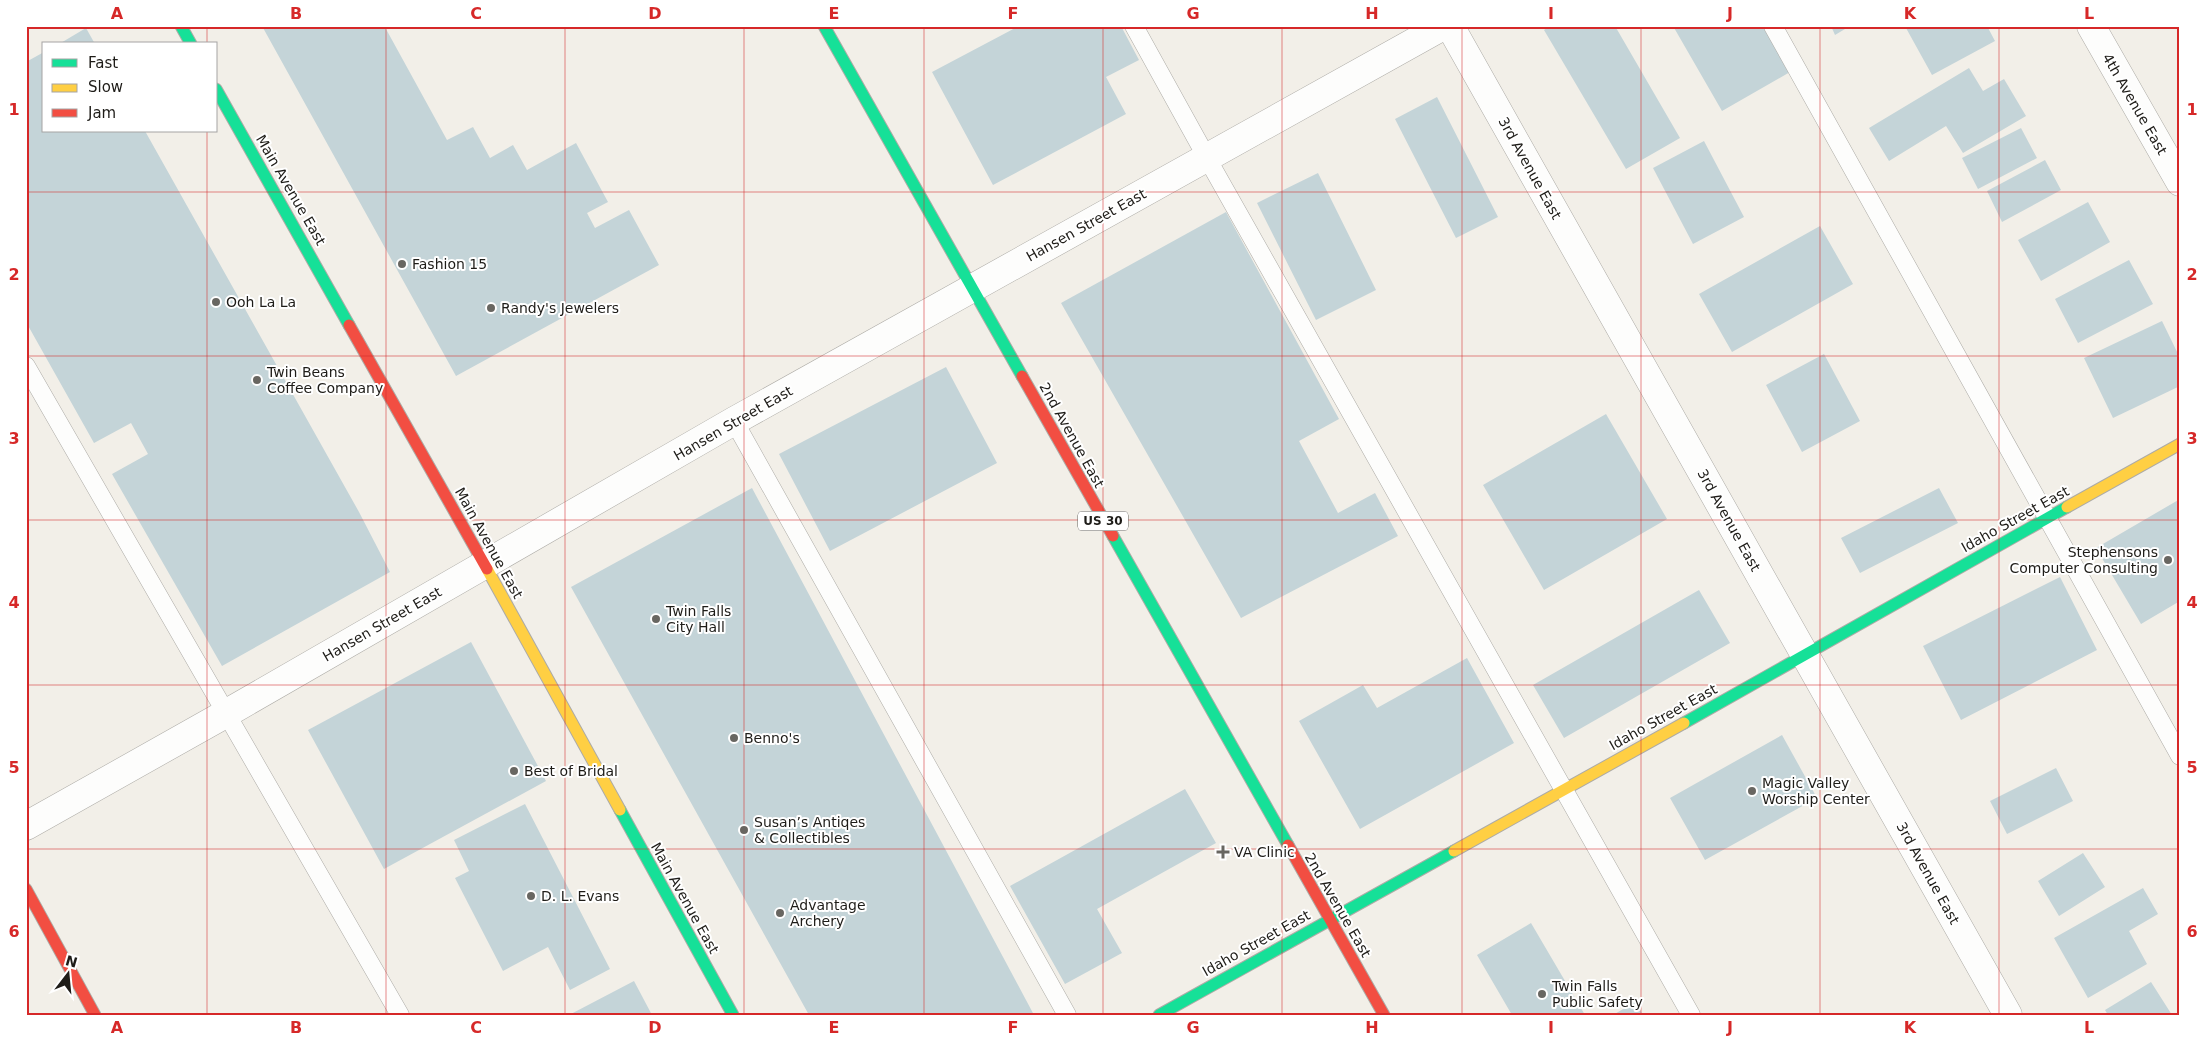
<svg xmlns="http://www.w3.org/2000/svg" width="2206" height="1041" viewBox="0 0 2206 1041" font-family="'DejaVu Sans',sans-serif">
  <rect width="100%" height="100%" fill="#f2efe8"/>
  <path fill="#c4d4d8" d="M 262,26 L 391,26 L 386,29 L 447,140 L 473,127 L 490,158 L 513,145 L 527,170 L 576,143 L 608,202 L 587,213 L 595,228 L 629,210 L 659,265 L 456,376 Z
    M 1019,26 L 1121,26 L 1139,60 L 1106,77 L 1126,114 L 993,185 L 932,72 Z
    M 1550,26 L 1615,26 L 1680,138 L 1626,169 L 1544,30 Z
    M 1673,26 L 1763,26 L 1790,72 L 1722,111 Z
    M 1831,26 L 1850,26 L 1835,35 Z
    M 1910,26 L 1987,26 L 1995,41 L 1932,75 L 1906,28 Z
    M 86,28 L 95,44 L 59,44 Z
    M 44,52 L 44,131 L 145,131 L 359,512 L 390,572 L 222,666 L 112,474 L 148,454 L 131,423 L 94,443 L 26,322 L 26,62 Z
    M 1969,68 L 1983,91 L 2004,79 L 2026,116 L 1963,153 L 1946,126 L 1889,161 L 1869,128 Z
    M 1437,97 L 1498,217 L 1456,238 L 1395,119 Z
    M 2021,128 L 2037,158 L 1978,189 L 1962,158 Z
    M 1704,141 L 1744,217 L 1693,244 L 1653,168 Z
    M 2045,160 L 2061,190 L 2002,222 L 1987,191 Z
    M 1318,173 L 1376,290 L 1316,320 L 1257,203 Z
    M 2088,202 L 2110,242 L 2041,281 L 2018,240 Z
    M 1226,212 L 1339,419 L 1299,441 L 1338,513 L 1375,493 L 1398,536 L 1241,618 L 1061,303 Z
    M 1820,226 L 1853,284 L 1732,352 L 1699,294 Z
    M 2129,260 L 2153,304 L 2078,343 L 2055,299 Z
    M 2162,321 L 2180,358 L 2180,386 L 2113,418 L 2084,358 Z
    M 1824,354 L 1860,421 L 1802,452 L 1766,385 Z
    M 946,367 L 997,463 L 830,551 L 779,454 Z
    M 1606,414 L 1667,519 L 1544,590 L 1483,485 Z
    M 752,488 L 1034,1015 L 809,1015 L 571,587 Z
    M 1939,488 L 1958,523 L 1860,573 L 1841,538 Z
    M 2180,499 L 2180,601 L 2141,624 L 2096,548 Z
    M 2060,577 L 2097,650 L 1961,720 L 1923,646 Z
    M 1699,590 L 1730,643 L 1564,738 L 1533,685 Z
    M 471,642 L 546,781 L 384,869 L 308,730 Z
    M 1467,658 L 1514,743 L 1360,829 L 1299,721 L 1363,685 L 1377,708 Z
    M 1782,735 L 1817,798 L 1705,860 L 1670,798 Z
    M 2056,768 L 2073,801 L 2007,834 L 1990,801 Z
    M 1185,789 L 1216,843 L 1097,909 L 1122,953 L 1065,984 L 1010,886 Z
    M 525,804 L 610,969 L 570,990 L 548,947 L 503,971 L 455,878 L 469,871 L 454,840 Z
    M 2083,853 L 2105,887 L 2059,916 L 2038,881 Z
    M 2143,888 L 2158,914 L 2129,931 L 2147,964 L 2088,998 L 2054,938 Z
    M 1531,923 L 1585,1015 L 1512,1015 L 1477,955 Z
    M 634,981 L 652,1015 L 569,1015 Z
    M 2151,982 L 2172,1015 L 2108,1015 L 2105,1010 Z
    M 1635,1002 L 1643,1015 L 1613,1015 Z"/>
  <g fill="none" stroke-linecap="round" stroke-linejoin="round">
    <defs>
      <path id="lane" d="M 1134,26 L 1207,158 L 1691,1015
        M 1773,26 L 2180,756
        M 26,366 L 400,1015
        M 734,421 L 1067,1015"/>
      <path id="street" d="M 1450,26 L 2008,1015
        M 2091,26 L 2180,182
        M 26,826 L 227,713 L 734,421 L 1443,26"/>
      <path id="fast" d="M 181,26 L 191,44
        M 824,26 L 1022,376
        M 216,89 L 349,325
        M 1113,536 L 1288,845
        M 1684,723 L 2067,507
        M 620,810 L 733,1015
        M 1159,1015 L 1454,851"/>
      <path id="slow" d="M 2067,507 L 2180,444
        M 487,569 L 620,810
        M 1454,851 L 1684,723"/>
      <path id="jam" d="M 349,325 L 487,569
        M 1022,376 L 1113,536
        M 1288,845 L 1384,1015
        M 26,889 L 95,1015"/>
    </defs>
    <use href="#lane" stroke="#adaba6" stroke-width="19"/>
    <use href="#street" stroke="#adaba6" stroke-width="29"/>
    <use href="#fast" stroke="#adaba6" stroke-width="13"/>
    <use href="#slow" stroke="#adaba6" stroke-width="13"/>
    <use href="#jam" stroke="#adaba6" stroke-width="13"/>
    <use href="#lane" stroke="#fdfdfc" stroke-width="18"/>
    <use href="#street" stroke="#fdfdfc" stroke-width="28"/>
    <use href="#fast" stroke="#16e098" stroke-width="11"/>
    <use href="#slow" stroke="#ffcf43" stroke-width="11"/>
    <use href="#jam" stroke="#f24e42" stroke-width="11"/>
  </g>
  <path fill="none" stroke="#d62828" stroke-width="1" stroke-opacity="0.55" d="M 207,26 L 207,44M 386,26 L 386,1015M 565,26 L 565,1015M 744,26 L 744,1015M 924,26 L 924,1015M 1103,26 L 1103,1015M 1282,26 L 1282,1015M 1462,26 L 1462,1015M 1641,26 L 1641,1015M 1820,26 L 1820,1015M 1999,26 L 1999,1015M 207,131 L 207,1015M 26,192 L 2180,192M 26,356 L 2180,356M 26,520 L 2180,520M 26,685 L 2180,685M 26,849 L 2180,849"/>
  <g fill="#686661" stroke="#fff" stroke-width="2">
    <circle cx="402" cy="264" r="5"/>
    <circle cx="216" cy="302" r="5"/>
    <circle cx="491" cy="308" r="5"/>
    <circle cx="257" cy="380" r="5"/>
    <circle cx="2168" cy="560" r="5"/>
    <circle cx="656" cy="619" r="5"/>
    <circle cx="734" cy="738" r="5"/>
    <circle cx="514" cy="771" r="5"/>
    <circle cx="1752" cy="791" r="5"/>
    <circle cx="744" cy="830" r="5"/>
    <path d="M1220.5 844.5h5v5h5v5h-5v5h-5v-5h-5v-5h5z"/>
    <circle cx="531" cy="896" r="5"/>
    <circle cx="780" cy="913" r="5"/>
    <circle cx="1542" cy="994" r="5"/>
  </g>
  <g text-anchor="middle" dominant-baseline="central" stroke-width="4" stroke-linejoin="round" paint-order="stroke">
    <rect fill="#fff" stroke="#62605d" stroke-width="1" x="1078" y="511.5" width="50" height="19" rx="4"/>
    <g font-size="12" font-weight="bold" fill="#1e1c18">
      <text x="1103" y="521">US 30</text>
    </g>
    <g font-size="14" fill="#1e1c18" stroke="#fff">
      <text transform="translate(2135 104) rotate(60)">4th Avenue East</text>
      <text transform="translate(1530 168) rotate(61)">3rd Avenue East</text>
      <text transform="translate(291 190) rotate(60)">Main Avenue East</text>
      <text transform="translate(1086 225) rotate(-29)">Hansen Street East</text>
      <text transform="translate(733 423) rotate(-30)">Hansen Street East</text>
      <text transform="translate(1072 435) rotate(61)">2nd Avenue East</text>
      <text transform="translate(2015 519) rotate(-29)">Idaho Street East</text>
      <text transform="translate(1729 520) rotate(61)">3rd Avenue East</text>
      <text transform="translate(489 543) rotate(61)">Main Avenue East</text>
      <text transform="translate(382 624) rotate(-30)">Hansen Street East</text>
      <text transform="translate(1663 717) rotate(-29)">Idaho Street East</text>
      <text transform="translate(1928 873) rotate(61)">3rd Avenue East</text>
      <text transform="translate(685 898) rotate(61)">Main Avenue East</text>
      <text transform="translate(1338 905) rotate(60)">2nd Avenue East</text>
      <text transform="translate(1256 943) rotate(-29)">Idaho Street East</text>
    </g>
    <g font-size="14" fill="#1e1c18" stroke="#fff" text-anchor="start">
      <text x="412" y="264">Fashion 15</text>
      <text x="226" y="302">Ooh La La</text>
      <text x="501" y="308">Randy's Jewelers</text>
      <text x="267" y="372">Twin Beans<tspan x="267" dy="16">Coffee Company</tspan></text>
      <text x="2158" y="552" text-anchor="end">Stephensons<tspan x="2158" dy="16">Computer Consulting</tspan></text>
      <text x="666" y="611">Twin Falls<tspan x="666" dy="16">City Hall</tspan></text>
      <text x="744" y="738">Benno's</text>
      <text x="524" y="771">Best of Bridal</text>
      <text x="1762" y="783">Magic Valley<tspan x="1762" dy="16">Worship Center</tspan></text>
      <text x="754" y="822">Susan’s Antiqes<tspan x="754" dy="16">&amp; Collectibles</tspan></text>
      <text x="1234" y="852">VA Clinic</text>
      <text x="541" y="896">D. L. Evans</text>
      <text x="790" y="905">Advantage<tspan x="790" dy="16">Archery</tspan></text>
      <text x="1552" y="986">Twin Falls<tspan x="1552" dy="16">Public Safety</tspan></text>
    </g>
  </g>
  <rect width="2206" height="1041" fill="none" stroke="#ffffff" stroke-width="55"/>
  <rect x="42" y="42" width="175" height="90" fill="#ffffff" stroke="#a5a4a3"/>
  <rect x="52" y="59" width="25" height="8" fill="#16e098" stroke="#a5a4a3"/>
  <text x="88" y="68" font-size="15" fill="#1e1c18">Fast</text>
  <rect x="52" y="84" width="25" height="8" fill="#ffcf43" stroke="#a5a4a3"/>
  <text x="88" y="92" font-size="15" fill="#1e1c18">Slow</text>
  <rect x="52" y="109" width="25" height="8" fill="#f24e42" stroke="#a5a4a3"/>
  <text x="88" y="118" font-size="15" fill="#1e1c18">Jam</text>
  <g transform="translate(68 974) rotate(16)" stroke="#ffffff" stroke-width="4" paint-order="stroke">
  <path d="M0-4L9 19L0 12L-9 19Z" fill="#1e1c18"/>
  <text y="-8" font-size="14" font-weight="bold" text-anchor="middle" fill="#1e1c18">N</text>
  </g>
  <rect x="28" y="28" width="2150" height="986" fill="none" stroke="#d62828" stroke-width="2"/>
  <g font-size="16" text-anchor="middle" font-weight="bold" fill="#d62828">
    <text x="117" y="19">A</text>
    <text x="296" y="19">B</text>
    <text x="476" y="19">C</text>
    <text x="655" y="19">D</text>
    <text x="834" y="19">E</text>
    <text x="1013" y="19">F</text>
    <text x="1193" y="19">G</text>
    <text x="1372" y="19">H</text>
    <text x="1551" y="19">I</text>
    <text x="1730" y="19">J</text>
    <text x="1910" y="19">K</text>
    <text x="2089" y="19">L</text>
    <text x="14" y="115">1</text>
    <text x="2192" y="115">1</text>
    <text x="14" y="280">2</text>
    <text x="2192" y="280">2</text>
    <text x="14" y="444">3</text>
    <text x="2192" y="444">3</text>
    <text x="14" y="608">4</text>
    <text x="2192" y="608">4</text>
    <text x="14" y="773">5</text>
    <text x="2192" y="773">5</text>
    <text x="14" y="937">6</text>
    <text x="2192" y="937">6</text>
    <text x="117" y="1033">A</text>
    <text x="296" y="1033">B</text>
    <text x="476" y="1033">C</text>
    <text x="655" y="1033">D</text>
    <text x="834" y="1033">E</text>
    <text x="1013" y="1033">F</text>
    <text x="1193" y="1033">G</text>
    <text x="1372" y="1033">H</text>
    <text x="1551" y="1033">I</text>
    <text x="1730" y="1033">J</text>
    <text x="1910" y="1033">K</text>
    <text x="2089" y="1033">L</text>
  </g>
</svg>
